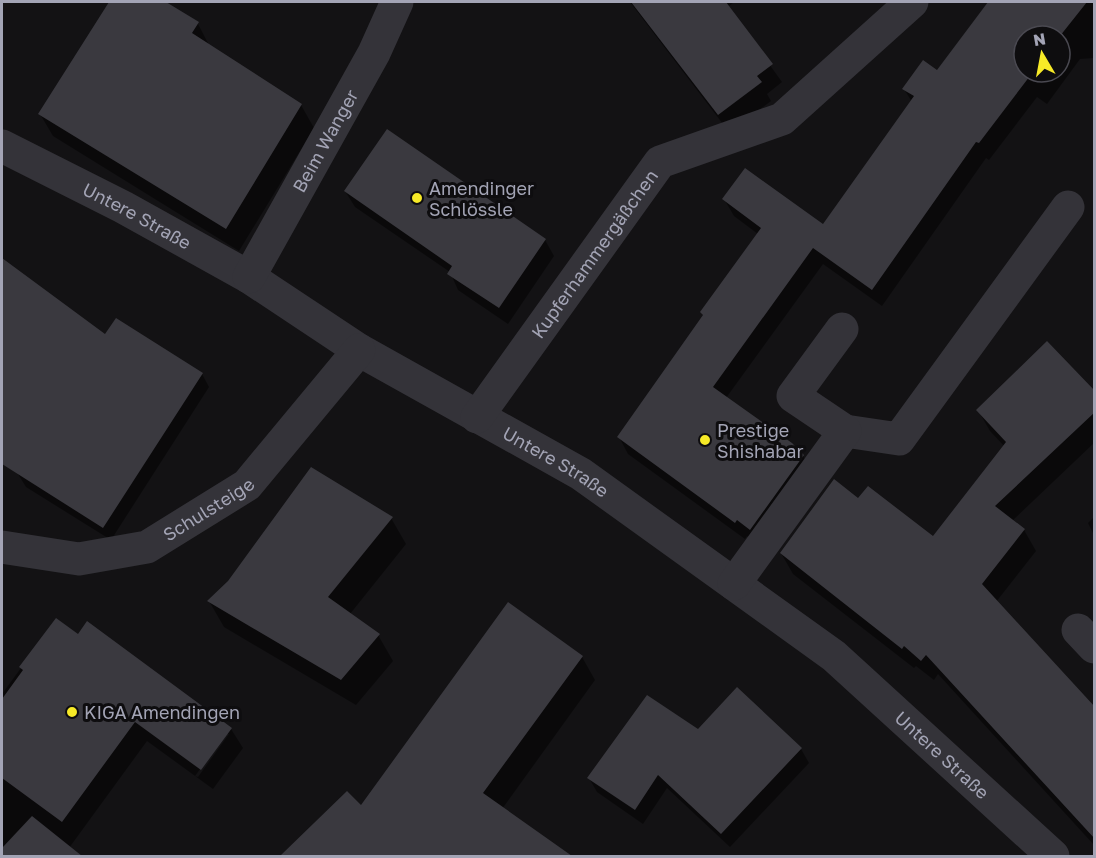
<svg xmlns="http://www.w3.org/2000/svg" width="1096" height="858" viewBox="0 0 1096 858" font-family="'Golos Text',sans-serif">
  <rect width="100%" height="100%" fill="#131214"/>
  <path fill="#0007" fill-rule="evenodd" d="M 111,2 L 163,2 L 198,24 L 210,47 L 301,105 L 314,128 L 239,251 L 53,136 L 40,114 Z
    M 630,2 L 734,2 L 728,7 L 782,82 L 767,94 L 771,101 L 729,132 Z
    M 990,2 L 1094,2 L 1094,58 L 1080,59 L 1047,104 L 1037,97 L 989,160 L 986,158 L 882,306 L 823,264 L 726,398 L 803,456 L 813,473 L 760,546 L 747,536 L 745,539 L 628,454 L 619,437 L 704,317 L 701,312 L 758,234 L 734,216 L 724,199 L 824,226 L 912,102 L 904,89 L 938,72 ZM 1024,36 L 1060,36 L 1060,72 L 1024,72 Z
    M 345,191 L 545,240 L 554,256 L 508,324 L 458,290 L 450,272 L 355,207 Z
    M 4,261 L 106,336 L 202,374 L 209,387 L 111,540 L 26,487 L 18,474 L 45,432 L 2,400 Z
    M 1094,393 L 1094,443 L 1012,521 L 1024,530 L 1036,551 L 996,602 L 1094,710 L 1094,845 L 938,674 L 934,680 L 916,666 L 914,668 L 793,574 L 781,553 L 858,500 L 933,538 L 1005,447 L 990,431 L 978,410 Z
    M 1094,517 L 1094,535 L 1088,523 Z
    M 391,518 L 406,544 L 350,614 L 378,635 L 393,661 L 356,705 L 224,627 L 209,601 L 229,582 Z
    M 56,620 L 78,636 L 231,729 L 243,748 L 213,789 L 147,741 L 69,848 L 80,856 L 2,856 L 2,694 ZM 226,734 L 229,734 L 198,777 L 195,776 Z
    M 582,657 L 595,680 L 502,809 L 567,856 L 283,856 L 347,793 L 361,807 Z
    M 698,731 L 801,749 L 809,763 L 730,847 L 667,788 L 643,824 L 597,792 L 589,778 Z"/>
  <path fill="#3a393f" d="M 109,2 L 166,2 L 199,22 L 192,33 L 302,104 L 226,229 L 38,114 Z
    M 631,2 L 726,2 L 773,64 L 757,76 L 762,82 L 718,115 Z
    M 988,2 L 1087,2 L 1060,36 L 1024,36 L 1024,72 L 1033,72 L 979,143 L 976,142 L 872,290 L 813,248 L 713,387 L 792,443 L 804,455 L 750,530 L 737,520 L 735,523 L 617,437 L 703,315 L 700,312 L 761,228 L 722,199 L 745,168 L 823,224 L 914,96 L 902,89 L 923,60 L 937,70 Z
    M 387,129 L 546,239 L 499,308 L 447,274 L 452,266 L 344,191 Z
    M 2,258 L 105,334 L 116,318 L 203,373 L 103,528 L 2,464 Z
    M 1047,341 L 1095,391 L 1095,412 L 995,506 L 1025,529 L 982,584 L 1095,707 L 1095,839 L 926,655 L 921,661 L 904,646 L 902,649 L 780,553 L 834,479 L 858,498 L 868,486 L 933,536 L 1006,442 L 976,410 Z
    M 311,467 L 393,517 L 328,597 L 380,634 L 341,680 L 207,601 L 228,581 Z
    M 508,602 L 583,656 L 483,793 L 572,856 L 280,856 L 347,791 L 361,805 Z
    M 56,618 L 78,634 L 87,621 L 232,728 L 201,770 L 135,722 L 62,822 L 2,778 L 2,699 L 23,670 L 19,667 Z
    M 737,687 L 802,748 L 721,834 L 658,775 L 635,810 L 587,778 L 647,695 L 698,729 Z
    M 32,816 L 82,856 L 2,856 L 2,848 Z"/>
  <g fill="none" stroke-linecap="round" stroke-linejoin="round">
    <g stroke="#343339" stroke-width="33">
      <path id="s1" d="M 2,146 L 123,207 L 249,277 L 359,350 L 581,474 L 834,656 L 1053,856"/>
      <path id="s2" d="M 249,277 L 374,53 L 397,2"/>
      <path id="s3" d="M 477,417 L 660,162 L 782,119 L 912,2"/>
      <path d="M 845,431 L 899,439 L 1068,207"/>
      <path id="s4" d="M 2,547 L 79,559 L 147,547 L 247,485 L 359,350"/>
      <path d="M 734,584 L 845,431 L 793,396 L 842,329"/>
      <path d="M 1078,630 L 1094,647"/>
    </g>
  </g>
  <g fill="#f7ea27" stroke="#0e0d0f" stroke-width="2">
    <circle cx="417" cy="198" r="6"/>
    <circle cx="705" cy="440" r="6"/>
    <circle cx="72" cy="712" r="6"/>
  </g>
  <g text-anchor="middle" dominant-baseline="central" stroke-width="6" stroke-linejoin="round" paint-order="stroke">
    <g font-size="18" fill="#a3a4b5" stroke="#0e0d0f">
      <text stroke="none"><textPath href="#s2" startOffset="156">Beim Wanger</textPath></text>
      <text stroke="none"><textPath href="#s1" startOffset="152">Untere Straße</textPath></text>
      <text stroke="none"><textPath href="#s3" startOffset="201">Kupferhammergäßchen</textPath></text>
      <text stroke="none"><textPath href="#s1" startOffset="638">Untere Straße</textPath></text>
      <text stroke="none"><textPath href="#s4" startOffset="219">Schulsteige</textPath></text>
      <text stroke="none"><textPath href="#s1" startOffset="1124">Untere Straße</textPath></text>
    </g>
    <g font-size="18" fill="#a3a4b5" stroke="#0e0d0f" text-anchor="start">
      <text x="429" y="188">Amendinger<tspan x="429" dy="21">Schlössle</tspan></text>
      <text x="717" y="430">Prestige<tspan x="717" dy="21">Shishabar</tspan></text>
      <text x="84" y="712">KIGA Amendingen</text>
    </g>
  </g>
  <rect width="1096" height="858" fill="none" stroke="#a3a4b5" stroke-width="6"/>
  <g transform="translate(1042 54) rotate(350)"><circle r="28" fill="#0e0d0f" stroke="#4a4951" stroke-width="1.5"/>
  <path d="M0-4.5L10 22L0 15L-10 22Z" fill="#f7ea27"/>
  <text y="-9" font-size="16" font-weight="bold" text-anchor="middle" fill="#a3a4b5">N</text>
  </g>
</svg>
